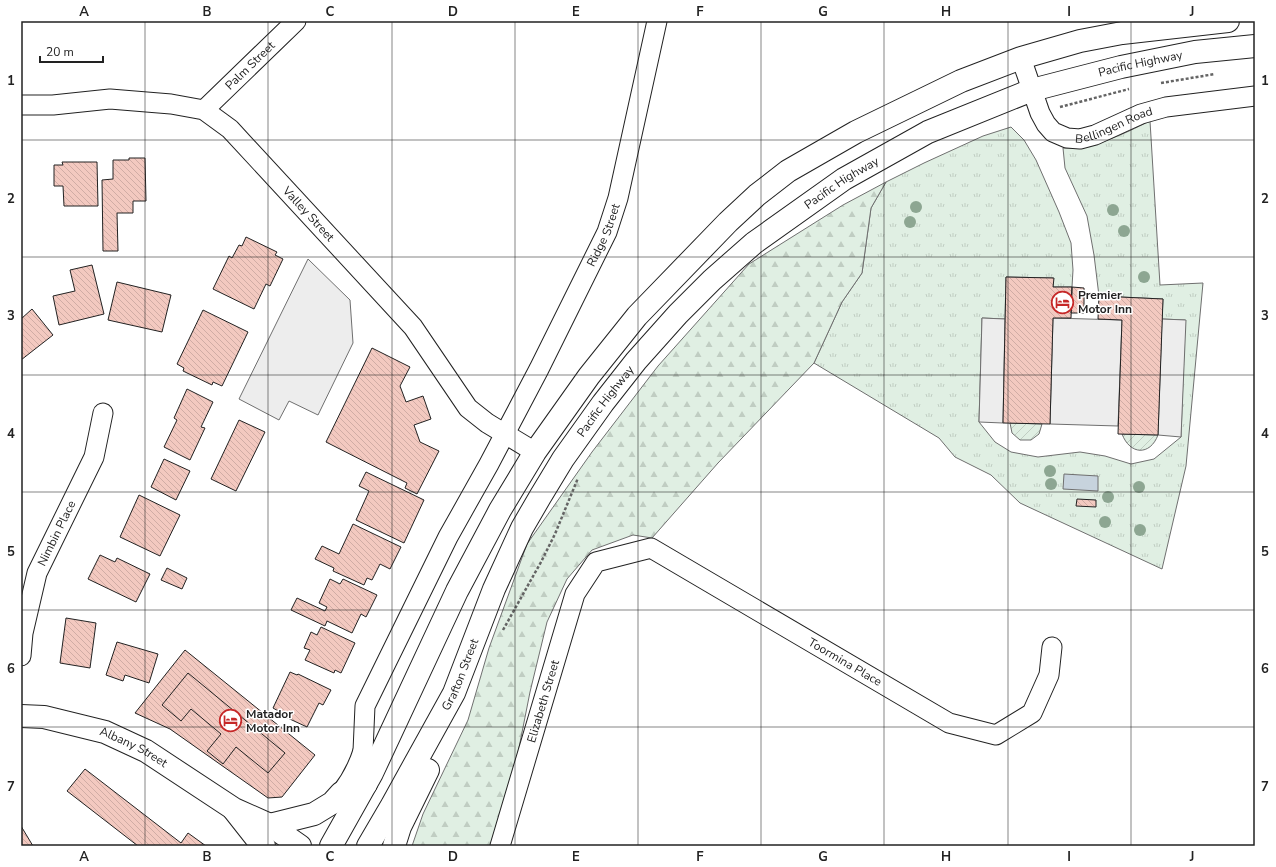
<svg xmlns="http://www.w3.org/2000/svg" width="1276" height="867" viewBox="0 0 1276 867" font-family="'Nunito Sans',sans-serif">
  <defs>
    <pattern id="grass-tufts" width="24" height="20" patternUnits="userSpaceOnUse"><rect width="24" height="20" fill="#e0efe3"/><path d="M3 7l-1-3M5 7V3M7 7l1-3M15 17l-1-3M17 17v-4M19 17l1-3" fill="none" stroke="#c0cdc2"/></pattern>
    <pattern id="forest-firs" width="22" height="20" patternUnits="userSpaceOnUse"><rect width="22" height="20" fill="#e0efe3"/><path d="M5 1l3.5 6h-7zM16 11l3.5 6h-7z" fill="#c0cdc2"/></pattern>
    <pattern id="garden-furrows" width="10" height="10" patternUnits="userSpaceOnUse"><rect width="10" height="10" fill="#e0efe3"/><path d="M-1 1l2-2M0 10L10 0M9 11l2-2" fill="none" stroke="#c0cdc2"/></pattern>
    <pattern id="building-back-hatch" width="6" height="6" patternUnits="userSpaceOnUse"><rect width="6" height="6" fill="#f3c9c0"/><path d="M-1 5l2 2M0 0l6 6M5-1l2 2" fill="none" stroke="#d0aca5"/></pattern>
  </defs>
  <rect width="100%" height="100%" fill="#fff"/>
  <path fill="url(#grass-tufts)" stroke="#6f6f6f" d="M 1150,121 L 1160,285 L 1203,283 L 1186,466 L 1162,569 L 1020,503 L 991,475 L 955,457 L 939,438 L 814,363 L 842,302 L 862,273 L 871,208 L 886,182 L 924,163 L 983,136 L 1011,127 L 1024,140 L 1036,160 L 1059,212 L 1071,243 L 1073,270 L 1072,287 L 1053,287 L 1053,278 L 1006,277 L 1005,319 L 982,318 L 979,422 L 995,442 L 1011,452 L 1038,457 L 1080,452 L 1105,456 L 1131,464 L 1154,459 L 1181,437 L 1185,320 L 1162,319 L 1163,299 L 1099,296 L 1094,255 L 1087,216 L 1065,168 L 1063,148 C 1094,149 1123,134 1150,121 Z"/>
  <path fill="url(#forest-firs)" stroke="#6f6f6f" d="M 886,182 L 871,208 L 862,273 L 842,302 L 814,363 L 718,463 L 652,538 L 633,535 L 592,550 L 567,579 L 547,622 L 530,692 L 514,773 L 492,846 L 412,846 L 423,814 L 468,720 L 489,648 L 527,544 L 592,452 L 658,366 L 749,264 L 843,205 Z"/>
  <path fill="url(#garden-furrows)" stroke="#6f6f6f" d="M 1010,423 L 1042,424 L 1039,434 L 1031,440 L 1020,440 L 1012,433 Z
    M 1122,434 L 1158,435 C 1150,456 1130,455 1122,434 Z"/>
  <path fill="#ededed" stroke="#6f6f6f" d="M 308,259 L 350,300 L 353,343 L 318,415 L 289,401 L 279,420 L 239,399 Z
    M 982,318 L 1005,319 L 1003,423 L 979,422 Z
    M 1053,318 L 1122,320 L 1118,426 L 1050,424 Z
    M 1162,319 L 1186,320 L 1181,437 L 1158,435 Z"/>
  <path fill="#c7d3dd" stroke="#6f6f6f" d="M 1064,474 L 1098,476 L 1098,491 L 1063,489 Z"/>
  <path fill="url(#building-back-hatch)" stroke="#222" d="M 129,158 L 145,158 L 146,201 L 133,201 L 133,213 L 117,213 L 118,251 L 103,251 L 102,180 L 113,179 L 113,160 L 129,160 Z
    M 62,162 L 97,162 L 98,206 L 64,206 L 63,186 L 54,186 L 54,165 L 63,165 Z
    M 246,237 L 277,252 L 275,255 L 283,259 L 270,286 L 266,284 L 254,309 L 213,289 L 229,256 L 232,258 L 239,245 L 242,246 Z
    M 92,265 L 104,314 L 59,325 L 53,296 L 75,291 L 70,270 Z
    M 1006,277 L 1054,278 L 1053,287 L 1072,287 L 1071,318 L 1053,318 L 1050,424 L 1003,423 Z
    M 117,282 L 171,295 L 162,332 L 108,320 Z
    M 1072,287 L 1084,288 L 1084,313 L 1071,313 Z
    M 1099,296 L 1163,299 L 1158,435 L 1118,434 L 1122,320 L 1098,319 Z
    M 32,309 L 53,335 L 21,360 L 21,319 Z
    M 203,310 L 248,332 L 222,386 L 213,382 L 212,385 L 183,371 L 184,368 L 177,364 Z
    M 372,348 L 410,367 L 400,386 L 406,402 L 423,396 L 431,419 L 414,425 L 420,442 L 439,451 L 417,494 L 405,488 L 407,483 L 326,442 Z
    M 187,389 L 213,402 L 201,427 L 205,428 L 190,460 L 164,447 L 177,420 L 174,418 Z
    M 239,420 L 265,432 L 236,491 L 211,479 Z
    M 164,459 L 190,471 L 176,500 L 151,487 Z
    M 366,472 L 424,500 L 404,543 L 356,520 L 369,491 L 359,486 Z
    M 139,495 L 180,515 L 160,556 L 120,537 Z
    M 1077,499 L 1096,500 L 1096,507 L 1076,506 Z
    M 353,524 L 401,547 L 390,569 L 380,564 L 372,580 L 367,578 L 364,585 L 333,571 L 334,568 L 315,559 L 322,546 L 339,554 Z
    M 100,555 L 115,562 L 117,558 L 150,574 L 136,602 L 88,579 Z
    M 167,568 L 187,578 L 182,589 L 161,580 Z
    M 330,579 L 340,584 L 343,579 L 377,595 L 366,617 L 361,614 L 352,633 L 327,621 L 325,626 L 291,610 L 297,598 L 325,611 L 327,607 L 319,603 Z
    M 66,618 L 96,623 L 90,668 L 60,663 Z
    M 321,627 L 355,643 L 341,673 L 335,670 L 334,673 L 305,660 L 310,650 L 304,648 L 311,632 L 317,635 Z
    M 117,642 L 158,654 L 149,683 L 125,675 L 123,681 L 106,675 Z
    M 185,650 L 315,755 L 282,797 L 268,798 L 170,729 L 135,713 Z
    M 290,672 L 297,675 L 298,674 L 331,690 L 323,705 L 319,703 L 307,727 L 279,714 L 280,712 L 273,708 Z
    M 188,673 L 285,753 L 268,773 L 236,747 L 223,764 L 207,751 L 221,734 L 191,709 L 181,721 L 162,705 Z
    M 85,769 L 181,843 L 188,833 L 206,846 L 138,846 L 67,791 Z
    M 21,826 L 33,846 L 21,846 Z"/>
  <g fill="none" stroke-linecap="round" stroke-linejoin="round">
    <defs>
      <g id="street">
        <path id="s1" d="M 1021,58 L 1040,113 L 1046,124 L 1053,132 L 1067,138 L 1080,139 L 1095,135 L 1141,114 L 1166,107 L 1255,96"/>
        <path id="s2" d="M 21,105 L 53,105 L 110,99 L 171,104 L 204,110 L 230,129 L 413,327 L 468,408 L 487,423 L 535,452"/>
        <path id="s3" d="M 204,110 L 296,21"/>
        <path id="s4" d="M 21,656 L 23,633 L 37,573 L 94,457 L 103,413"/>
        <path id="s5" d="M 372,773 L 363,751 L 365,706 L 448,537 L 489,464 L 539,369 L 607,232 L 618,198 L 657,21"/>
        <path d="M 341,793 C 351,780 358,767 363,751"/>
        <path id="s6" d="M 500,846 L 575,594 L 596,562 L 651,548 L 949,723 L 996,735 L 1032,713 L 1049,675 L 1052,647"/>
      </g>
      <g id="secondary">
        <path id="s7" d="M 21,716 L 44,717 L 105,732 L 146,751 L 234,809 L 270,825 L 300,846"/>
        <path d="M 234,810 L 260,843 L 264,846"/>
      </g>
      <g id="highway">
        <path d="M 270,825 L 314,814 L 332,803 L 341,793 L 366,784"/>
        <path d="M 331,846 L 372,773 L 457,591 L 500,510 L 535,452 L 589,376 L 637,316 L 728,222 L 757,195 L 788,171 L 856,132 L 961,81 L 1021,58 L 1080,41 L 1122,33 L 1228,21"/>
        <path id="s8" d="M 368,846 L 392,805 L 454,693 L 494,589 L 522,528 L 540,497 L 563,459 L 603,403 L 636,361 L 678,314 L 712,280 L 754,243 L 844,179 L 928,132 L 1032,90 L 1121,67 L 1195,52 L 1255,46"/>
        <path d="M 394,846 L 400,827 L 428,770"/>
      </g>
    </defs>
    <use href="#street" stroke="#222" stroke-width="21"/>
    <use href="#secondary" stroke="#222" stroke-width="24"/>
    <use href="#highway" stroke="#222" stroke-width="24"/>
    <path stroke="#646464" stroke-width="2.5" stroke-dasharray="3 2" stroke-linecap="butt" d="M 1161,83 L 1215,74
      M 1060,107 L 1129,89
      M 503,630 L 541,562 L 555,534 L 578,478"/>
    <use href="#street" stroke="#fff" stroke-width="19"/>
    <use href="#secondary" stroke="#fff" stroke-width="22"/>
    <use href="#highway" stroke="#fff" stroke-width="22"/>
  </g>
  <g fill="#8da692">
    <circle cx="916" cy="207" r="6"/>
    <circle cx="1113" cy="210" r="6"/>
    <circle cx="910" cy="222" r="6"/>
    <circle cx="1124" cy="231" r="6"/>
    <circle cx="1144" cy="277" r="6"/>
    <circle cx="1050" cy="471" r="6"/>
    <circle cx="1051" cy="484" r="6"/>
    <circle cx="1139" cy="487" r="6"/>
    <circle cx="1108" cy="497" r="6"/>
    <circle cx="1105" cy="522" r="6"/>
    <circle cx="1140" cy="530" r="6"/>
  </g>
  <path fill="none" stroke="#222" stroke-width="1" stroke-opacity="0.55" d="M 145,21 L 145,846M 268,21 L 268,846M 392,21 L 392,846M 515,21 L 515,846M 638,21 L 638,846M 761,21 L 761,846M 884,21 L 884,846M 1008,21 L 1008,846M 1131,21 L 1131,846M 21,140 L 1255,140M 21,257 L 1255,257M 21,375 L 1255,375M 21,492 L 1255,492M 21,610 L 1255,610M 21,727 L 1255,727"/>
  <defs>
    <symbol id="hotel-ring" viewBox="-11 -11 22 22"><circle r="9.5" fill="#fff" stroke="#c62828" stroke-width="1.5"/><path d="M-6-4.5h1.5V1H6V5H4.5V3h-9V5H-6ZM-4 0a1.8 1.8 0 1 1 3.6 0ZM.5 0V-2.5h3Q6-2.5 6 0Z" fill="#c62828"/></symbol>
  </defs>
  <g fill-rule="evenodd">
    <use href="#hotel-ring" x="1050" y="290" width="25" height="25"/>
    <use href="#hotel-ring" x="218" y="708" width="25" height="25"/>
  </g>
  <g text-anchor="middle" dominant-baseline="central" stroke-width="3" stroke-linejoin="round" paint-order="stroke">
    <g font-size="12" fill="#222" stroke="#fff">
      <text stroke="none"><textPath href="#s8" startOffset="1154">Pacific Highway</textPath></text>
      <text stroke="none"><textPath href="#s3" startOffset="64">Palm Street</textPath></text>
      <text stroke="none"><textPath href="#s1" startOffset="146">Bellingen Road</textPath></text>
      <text stroke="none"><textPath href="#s8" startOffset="830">Pacific Highway</textPath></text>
      <text stroke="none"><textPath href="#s2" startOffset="332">Valley Street</textPath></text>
      <text stroke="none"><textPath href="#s5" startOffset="597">Ridge Street</textPath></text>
      <text stroke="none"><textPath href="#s8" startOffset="506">Pacific Highway</textPath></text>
      <text stroke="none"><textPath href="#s4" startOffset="129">Nimbin Place</textPath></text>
      <text stroke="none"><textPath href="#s6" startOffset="583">Toormina Place</textPath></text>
      <text stroke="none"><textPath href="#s8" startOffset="195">Grafton Street</textPath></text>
      <text stroke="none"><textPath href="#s6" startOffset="151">Elizabeth Street</textPath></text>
      <text stroke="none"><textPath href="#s7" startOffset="118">Albany Street</textPath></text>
    </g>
    <g font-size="12" font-weight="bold" fill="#222" stroke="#fff" text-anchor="start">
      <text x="1078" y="295">Premier<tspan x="1078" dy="14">Motor Inn</tspan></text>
      <text x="246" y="714">Matador<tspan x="246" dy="14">Motor Inn</tspan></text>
    </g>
  </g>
  <rect width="1276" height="867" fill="none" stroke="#ffffff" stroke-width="44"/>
  <path d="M40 56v6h63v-6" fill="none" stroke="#222222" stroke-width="2"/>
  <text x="46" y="56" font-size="12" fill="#222222" stroke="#ffffff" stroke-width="3" paint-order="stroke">20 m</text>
  <rect x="22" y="22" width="1232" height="823" fill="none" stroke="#222" stroke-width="1.5"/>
  <g font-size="13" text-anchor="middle" font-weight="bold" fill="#222">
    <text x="84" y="16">A</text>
    <text x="207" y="16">B</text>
    <text x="330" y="16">C</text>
    <text x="453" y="16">D</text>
    <text x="576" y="16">E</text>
    <text x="700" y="16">F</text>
    <text x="823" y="16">G</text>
    <text x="946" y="16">H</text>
    <text x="1069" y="16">I</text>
    <text x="1192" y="16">J</text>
    <text x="11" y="85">1</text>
    <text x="1265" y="85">1</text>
    <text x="11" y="203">2</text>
    <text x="1265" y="203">2</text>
    <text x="11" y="320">3</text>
    <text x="1265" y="320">3</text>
    <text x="11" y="438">4</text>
    <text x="1265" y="438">4</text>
    <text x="11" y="556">5</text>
    <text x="1265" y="556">5</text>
    <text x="11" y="673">6</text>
    <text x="1265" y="673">6</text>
    <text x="11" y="791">7</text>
    <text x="1265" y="791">7</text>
    <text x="84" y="861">A</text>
    <text x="207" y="861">B</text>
    <text x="330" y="861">C</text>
    <text x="453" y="861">D</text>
    <text x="576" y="861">E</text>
    <text x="700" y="861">F</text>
    <text x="823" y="861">G</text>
    <text x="946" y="861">H</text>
    <text x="1069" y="861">I</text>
    <text x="1192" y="861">J</text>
  </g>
</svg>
